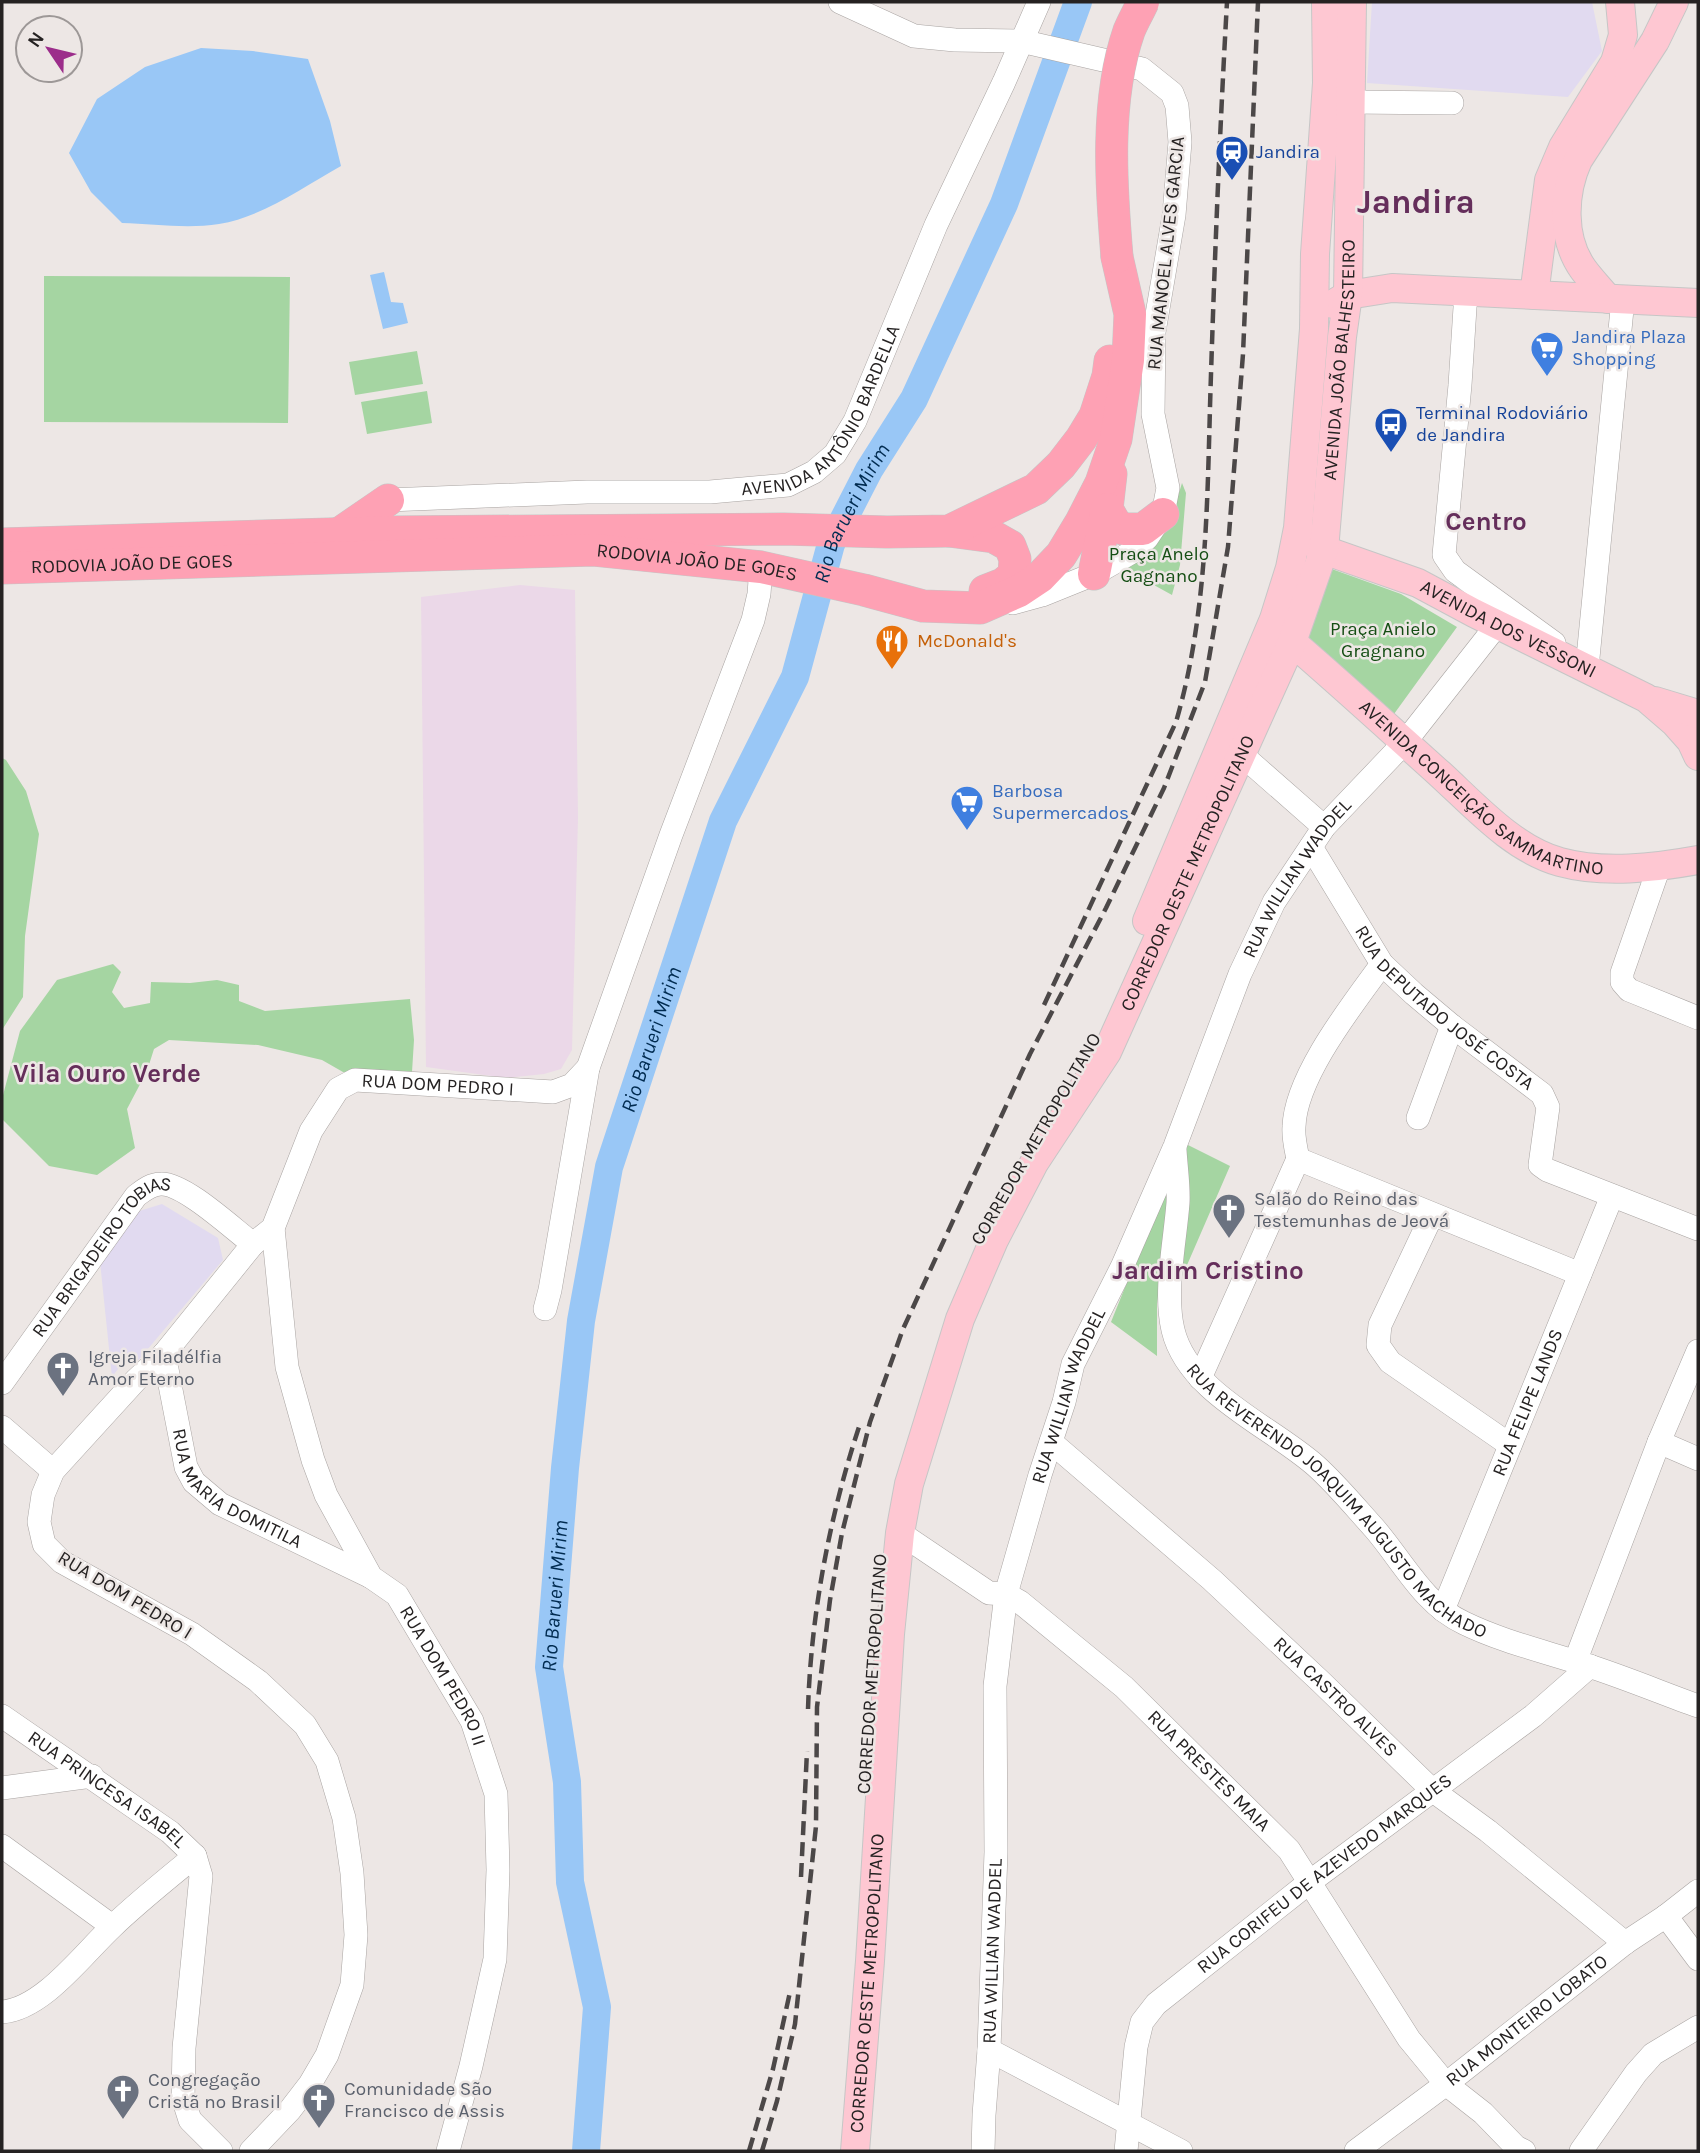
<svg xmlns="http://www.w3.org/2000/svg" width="1700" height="2153" viewBox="0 0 1700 2153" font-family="Karla,sans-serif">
  <rect width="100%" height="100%" fill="#ede7e5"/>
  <path fill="#ebd8e8" d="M 520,585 L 575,590 L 578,818 L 572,1050 L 561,1069 L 544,1074 L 506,1078 L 426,1067 L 421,597 Z"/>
  <path fill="#e1daf0" d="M 1372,2 L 1592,2 L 1602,51 L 1568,97 L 1367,83 Z
    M 162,1204 L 218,1238 L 223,1260 L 136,1363 L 127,1357 L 112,1377 L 100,1262 L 136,1212 Z"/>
  <path fill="#a5d5a2" d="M 44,276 L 290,277 L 288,423 L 44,422 Z
    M 417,351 L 423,384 L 355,395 L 349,362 Z
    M 427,391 L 432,423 L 367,434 L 361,402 Z
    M 1182,483 L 1186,493 L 1180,565 L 1172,595 L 1123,568 L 1170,522 Z
    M 1329,568 L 1401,594 L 1457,627 L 1394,714 L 1302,636 Z
    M 2,758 L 6,760 L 26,791 L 39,834 L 25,936 L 23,997 L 2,1030 Z
    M 113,964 L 121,972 L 112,992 L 124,1008 L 150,1003 L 151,982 L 190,983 L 217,980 L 239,985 L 239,1001 L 265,1011 L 410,999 L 414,1040 L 412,1072 L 343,1072 L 322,1060 L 258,1045 L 169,1040 L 154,1049 L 147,1071 L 127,1109 L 135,1148 L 97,1175 L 49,1166 L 2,1119 L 2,1099 L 20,1031 L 57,980 Z
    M 1182,1142 L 1230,1166 L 1181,1279 L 1189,1209 Z
    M 1171,1190 L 1157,1304 L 1157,1356 L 1111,1322 L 1164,1191 Z"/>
  <path fill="#99c7f6" d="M 201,48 L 253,51 L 308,59 L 330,121 L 341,166 C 303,187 263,217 219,224 C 188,229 153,224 122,223 L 91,192 L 69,153 L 97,99 L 145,67 Z
    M 384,272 L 391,302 L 403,303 L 408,323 L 383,329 L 370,275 Z"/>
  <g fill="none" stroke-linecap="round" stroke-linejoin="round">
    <path stroke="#99c7f6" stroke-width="28" id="s1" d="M 586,2151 L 597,2007 L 570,1882 L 567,1782 L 549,1667 L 565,1468 L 581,1321 L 609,1167 L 723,821 L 795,677 L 831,544 L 869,470 L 914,399 L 1004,204 L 1078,2"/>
    <defs>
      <g id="minor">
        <path d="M 840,2 L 914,36 L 955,40 L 1021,41 L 1142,69 L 1172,93 L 1177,106 L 1180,142 L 1174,215 L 1154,332 L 1153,414 L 1168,488 L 1163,514 L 1147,538 L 1132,552 L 1115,562 L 1094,574 L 1042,595 L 1013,603"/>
        <path d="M 1351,102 L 1452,103"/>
        <path d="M 1466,292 L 1460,385 L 1444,555 L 1455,571 L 1554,643"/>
        <path id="s2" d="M 388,500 L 587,492 L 710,492 L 788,485 L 814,472 L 835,454 L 855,421 L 936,225 L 1004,82 L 1039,2"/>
        <path d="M 1587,668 L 1623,299"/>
        <path d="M 1250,762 L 1324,827"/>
        <path id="s3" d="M 1311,847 L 1382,964 L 1414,994 L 1452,1026 L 1542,1094 L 1548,1107 L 1540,1165 L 1547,1170 L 1698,1229"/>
        <path d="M 1659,867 L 1622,973 L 1622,982 L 1629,990 L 1698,1018"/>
        <path d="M 1418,1118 L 1452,1026"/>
        <path id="s4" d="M 1175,1150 C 1176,1168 1179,1186 1178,1203 C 1175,1242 1164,1292 1173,1330 C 1188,1393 1271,1426 1316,1466 C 1337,1485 1355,1507 1374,1528 C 1402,1560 1423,1604 1464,1623 C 1503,1642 1547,1652 1589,1666 C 1626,1678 1662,1693 1698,1706"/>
        <path d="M 1298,1159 C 1296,1149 1293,1137 1294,1127 C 1295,1077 1353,1004 1382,964"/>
        <path d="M 1432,1215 L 1380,1325 L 1378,1345 L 1390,1362 L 1510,1445"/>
        <path id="s5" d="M 273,1228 L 287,1367 L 313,1460 L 326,1495 L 371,1577 L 397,1595 L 472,1721 L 496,1794 L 498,1870 L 495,1959 L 471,2066 L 448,2151"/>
        <path d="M 545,1309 L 550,1290 L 588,1068"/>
        <path id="s6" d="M 164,1354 L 186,1467 L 194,1482 L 220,1504 L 371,1577"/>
        <path d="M 1200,1378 L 1298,1159 L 1580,1274"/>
        <path id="s7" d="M 2,1383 L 136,1196 C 144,1190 151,1184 161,1184 C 184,1183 233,1229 253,1244"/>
        <path d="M 2,1427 L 53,1471"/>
        <path id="s8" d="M 1051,1442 L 1212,1580 L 1321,1682 L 1432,1790 L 1488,1831 L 1625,1943"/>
        <path d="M 1659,1442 L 1698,1459"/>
        <path id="s9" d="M 900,1533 L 989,1593 L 1006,1594 L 1020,1602 L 1124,1687 L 1289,1850 L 1409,2039 L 1446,2084 L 1483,2113 L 1516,2147 L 1524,2151"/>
        <path id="s10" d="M 1443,1610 L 1612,1196"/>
        <path d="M 1575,1662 L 1659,1442 L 1698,1351"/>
        <path id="s11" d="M 2,1716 L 170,1832 L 195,1856 L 201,1876 L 184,2048 L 183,2098 L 190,2120 L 221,2151"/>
        <path d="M 2,1788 L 92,1776"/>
        <path d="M 2,1846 L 112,1926"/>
        <path d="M 1666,1916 L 1698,1959"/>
        <path d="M 2,2012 C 43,2009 83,1954 112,1927 C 138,1902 167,1879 195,1856"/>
        <path d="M 989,2050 L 1181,2151"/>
        <path id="s12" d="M 251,2151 L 290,2110 L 310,2084 L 327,2055 L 352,1985 L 356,1935 L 352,1873 L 344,1818 L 327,1761 L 305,1725 L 258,1681 L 192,1634 L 62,1562 L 44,1544 L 39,1522 L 43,1495 L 53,1471 L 136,1380 L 164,1354 L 253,1244 L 273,1228 L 311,1131 L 338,1089 L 355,1080 L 553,1092 L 572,1085 L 588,1068 L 671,835 L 753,620 L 759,594 L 761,567"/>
        <path id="s13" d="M 983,2151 L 984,2115 L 989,2050 L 996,1852 L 995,1686 L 1006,1594 L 1040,1475 L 1064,1402 L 1073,1364 L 1122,1267 L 1175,1146 L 1240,974 L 1274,902 L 1324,827 L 1405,742 L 1497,625"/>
        <path id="s14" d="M 1126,2151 L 1136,2047 L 1142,2022 L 1156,2004 L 1311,1881 L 1533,1716 L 1590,1666"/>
        <path id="s15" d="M 1356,2151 L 1446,2084 L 1625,1943 L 1666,1916 L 1698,1891"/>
        <path d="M 1581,2151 L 1636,2073 L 1653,2054 L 1698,2027"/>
      </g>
      <g id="major">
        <path d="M 1534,295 L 1549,180 L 1563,147 L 1615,62 L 1623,35 L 1620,2"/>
        <path d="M 1608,299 C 1600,289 1591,280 1583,269 C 1561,238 1563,193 1578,160 L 1655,41 L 1674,2"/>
        <path d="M 1333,304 L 1348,295 L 1392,288 L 1698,303"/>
        <path id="s16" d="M 1309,540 L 1324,550 L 1418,583 L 1474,613 L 1646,698 L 1675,723 L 1691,741 L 1698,756"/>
        <path id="s17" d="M 1292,642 C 1342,685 1391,730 1440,774 C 1475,806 1513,849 1560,862 C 1604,874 1654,868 1698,860"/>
        <path d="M 1655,701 L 1698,714"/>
        <path d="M 1147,921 L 1274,619 L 1290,568 L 1298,528 L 1314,329 L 1315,254 L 1327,83 L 1326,2"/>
        <path id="s18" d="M 855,2151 L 870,1961 L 890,1634 L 900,1533 L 909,1484 L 960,1319 L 994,1240 L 1034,1163 L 1107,1052 L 1292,642 L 1324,550 L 1342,337 L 1348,295 L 1352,2"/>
      </g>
      <g id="highway">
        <path d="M 1111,474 L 1107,509 L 1115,523 L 1123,529 L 1143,529 L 1163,514"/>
        <path d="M 949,531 L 994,537 L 1010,546 L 1015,559 L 1014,575 L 1003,584 L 985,591"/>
        <path d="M 337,535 L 388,500"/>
        <path d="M 2,544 L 396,532 L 783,529 L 887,532 L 949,531 L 1036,489 L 1061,465 L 1081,439 L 1095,416 L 1108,376 L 1110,361"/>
        <path id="s19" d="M 2,568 L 594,550 L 761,567 L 864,590 L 923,606 L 980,608 L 1019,591 L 1040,577 L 1061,555 L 1081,522 L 1101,483 L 1116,439 L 1128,360 L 1130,314 L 1117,257"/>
        <path d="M 1094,574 L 1107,509"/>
      </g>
    </defs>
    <use href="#minor" stroke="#a9a4a2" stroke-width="24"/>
    <use href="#major" stroke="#c6c6c6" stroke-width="30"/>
    <use href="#highway" stroke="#c6c6c6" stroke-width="33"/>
    <use href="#minor" stroke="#fff" stroke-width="23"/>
    <use href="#major" stroke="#fec7d2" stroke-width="28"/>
    <use href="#highway" stroke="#fea1b4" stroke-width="32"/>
    <path stroke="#4c4848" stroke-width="4.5" stroke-dasharray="14 7" stroke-linecap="butt" d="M 1044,1005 L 1176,722 C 1209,609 1207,492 1211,374 C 1215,250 1220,126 1227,2
      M 808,1709 C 811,1613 830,1513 861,1421
      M 801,1877 L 807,1751
      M 749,2151 L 773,2069 L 790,1992
      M 762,2151 L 777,2101 L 795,2024 L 816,1826 L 817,1707 L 830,1600 L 842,1533 L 870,1422 L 903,1329 L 1030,1054 L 1106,908 L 1164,788 L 1205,682 L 1228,547 L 1243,354 L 1258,2"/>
    <defs>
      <path id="highway-bridge" d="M 1117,257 C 1111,186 1105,100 1129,31 C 1133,21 1139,11 1143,2"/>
    </defs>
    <use href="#highway-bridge" stroke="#c6c6c6" stroke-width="33" stroke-linecap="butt"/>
    <use href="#highway-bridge" stroke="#fea1b4" stroke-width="32"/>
  </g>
  <defs>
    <symbol id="station-pin" viewBox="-11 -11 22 30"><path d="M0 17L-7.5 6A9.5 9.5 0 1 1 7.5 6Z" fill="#1a4fb4" stroke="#ede7e5"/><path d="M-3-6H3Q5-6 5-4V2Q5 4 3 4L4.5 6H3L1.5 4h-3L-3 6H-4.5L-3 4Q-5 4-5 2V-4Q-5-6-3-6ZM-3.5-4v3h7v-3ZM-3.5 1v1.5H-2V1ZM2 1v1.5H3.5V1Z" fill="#fff"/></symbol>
    <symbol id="supermarket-pin" viewBox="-11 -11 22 30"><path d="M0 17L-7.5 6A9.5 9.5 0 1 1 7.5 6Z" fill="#3f7fe0" stroke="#ede7e5"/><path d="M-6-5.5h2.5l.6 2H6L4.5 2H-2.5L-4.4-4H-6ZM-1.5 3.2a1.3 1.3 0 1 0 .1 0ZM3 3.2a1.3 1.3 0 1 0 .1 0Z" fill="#fff"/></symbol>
    <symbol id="bus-pin" viewBox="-11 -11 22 30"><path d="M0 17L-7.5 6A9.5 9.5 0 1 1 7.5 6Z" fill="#1a4fb4" stroke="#ede7e5"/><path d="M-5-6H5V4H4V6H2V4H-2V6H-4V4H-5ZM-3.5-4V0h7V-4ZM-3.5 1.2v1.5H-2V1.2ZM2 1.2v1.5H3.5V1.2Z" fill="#fff"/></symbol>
    <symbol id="restaurant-pin" viewBox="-11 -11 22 30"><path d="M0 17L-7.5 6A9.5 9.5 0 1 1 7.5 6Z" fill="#e8710a" stroke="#ede7e5"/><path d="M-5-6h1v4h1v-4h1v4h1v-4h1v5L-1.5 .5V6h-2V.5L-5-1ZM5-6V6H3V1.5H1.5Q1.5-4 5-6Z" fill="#fff"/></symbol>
    <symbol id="church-pin" viewBox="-11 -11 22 30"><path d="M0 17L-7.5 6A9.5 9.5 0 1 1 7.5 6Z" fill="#6b7280" stroke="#ede7e5"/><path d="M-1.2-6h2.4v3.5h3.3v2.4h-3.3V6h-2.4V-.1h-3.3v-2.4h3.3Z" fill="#fff"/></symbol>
  </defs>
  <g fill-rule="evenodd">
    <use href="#station-pin" x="1213" y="133" width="38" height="52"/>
    <use href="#supermarket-pin" x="1528" y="329" width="38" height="52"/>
    <use href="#bus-pin" x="1372" y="405" width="38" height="52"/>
    <use href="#restaurant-pin" x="873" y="622" width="38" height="52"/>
    <use href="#supermarket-pin" x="948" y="783" width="38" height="52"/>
    <use href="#church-pin" x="1210" y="1191" width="38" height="52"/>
    <use href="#church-pin" x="44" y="1349" width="38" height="52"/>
    <use href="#church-pin" x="104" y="2072" width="38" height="52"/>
    <use href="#church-pin" x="300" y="2081" width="38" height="52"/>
  </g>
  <g text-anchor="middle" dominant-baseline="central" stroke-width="5" stroke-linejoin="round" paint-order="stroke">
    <g font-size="19" fill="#164399" stroke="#ede7e5" text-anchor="start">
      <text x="1256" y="152">Jandira</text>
      <text x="1416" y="413">Terminal Rodoviário<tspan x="1416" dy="22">de Jandira</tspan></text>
    </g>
    <g font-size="19" fill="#252222" stroke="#ede7e5">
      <text transform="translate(1166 253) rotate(-84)">RUA MANOEL ALVES GARCIA</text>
      <text stroke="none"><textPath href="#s18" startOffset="1886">AVENIDA JOÃO BALHESTEIRO</textPath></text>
      <text stroke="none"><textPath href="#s2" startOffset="476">AVENIDA ANTÔNIO BARDELLA</textPath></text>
      <text stroke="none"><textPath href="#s19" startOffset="130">RODOVIA JOÃO DE GOES</textPath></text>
      <text stroke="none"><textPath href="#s19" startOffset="696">RODOVIA JOÃO DE GOES</textPath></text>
      <text stroke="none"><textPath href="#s16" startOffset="219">AVENIDA DOS VESSONI</textPath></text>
      <text stroke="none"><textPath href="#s17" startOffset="243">AVENIDA CONCEIÇÃO SAMMARTINO</textPath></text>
      <text stroke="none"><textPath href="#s18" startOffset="1344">CORREDOR OESTE METROPOLITANO</textPath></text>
      <text stroke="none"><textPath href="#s13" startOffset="1334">RUA WILLIAN WADDEL</textPath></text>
      <text stroke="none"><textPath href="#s3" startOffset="212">RUA DEPUTADO JOSÉ COSTA</textPath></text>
      <text stroke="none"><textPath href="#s12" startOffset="1447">RUA DOM PEDRO I</textPath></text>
      <text transform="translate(1036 1139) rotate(-60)">CORREDOR METROPOLITANO</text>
      <text stroke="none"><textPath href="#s7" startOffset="164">RUA BRIGADEIRO TOBIAS</textPath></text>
      <text stroke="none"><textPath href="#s13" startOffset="766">RUA WILLIAN WADDEL</textPath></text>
      <text stroke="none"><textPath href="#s10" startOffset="224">RUA FELIPE LANDS</textPath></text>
      <text stroke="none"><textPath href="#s6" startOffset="166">RUA MARIA DOMITILA</textPath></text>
      <text stroke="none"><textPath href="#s4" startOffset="422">RUA REVERENDO JOAQUIM AUGUSTO MACHADO</textPath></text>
      <text transform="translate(125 1595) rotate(31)">RUA DOM PEDRO I</text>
      <text transform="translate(872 1674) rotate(-86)">CORREDOR METROPOLITANO</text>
      <text stroke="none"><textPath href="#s5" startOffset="492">RUA DOM PEDRO II</textPath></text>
      <text stroke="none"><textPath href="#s8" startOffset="382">RUA CASTRO ALVES</textPath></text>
      <text stroke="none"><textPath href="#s9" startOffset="394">RUA PRESTES MAIA</textPath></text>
      <text stroke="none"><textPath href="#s11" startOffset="128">RUA PRINCESA ISABEL</textPath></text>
      <text stroke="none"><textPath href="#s14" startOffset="366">RUA CORIFEU DE AZEVEDO MARQUES</textPath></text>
      <text stroke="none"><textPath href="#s13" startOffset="200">RUA WILLIAN WADDEL</textPath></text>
      <text stroke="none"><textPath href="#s18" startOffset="168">CORREDOR OESTE METROPOLITANO</textPath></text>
      <text stroke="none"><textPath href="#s15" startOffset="215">RUA MONTEIRO LOBATO</textPath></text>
    </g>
    <g font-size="19" fill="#366cbe" stroke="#ede7e5" text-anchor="start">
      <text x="1572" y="337">Jandira Plaza<tspan x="1572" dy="22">Shopping</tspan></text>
      <text x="992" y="791">Barbosa<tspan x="992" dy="22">Supermercados</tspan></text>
    </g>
    <g font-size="19" fill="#154e14" stroke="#ede7e5">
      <text x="1159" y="554">Praça Anelo<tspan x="1159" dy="22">Gagnano</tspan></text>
      <text x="1383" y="629">Praça Anielo<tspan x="1383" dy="22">Gragnano</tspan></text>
    </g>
    <g font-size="19" fill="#c56008" stroke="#ede7e5" text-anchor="start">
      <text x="917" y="641">McDonald's</text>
    </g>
    <g font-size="19" fill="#5b616d" stroke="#ede7e5" text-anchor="start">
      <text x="1254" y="1199">Salão do Reino das<tspan x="1254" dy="22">Testemunhas de Jeová</tspan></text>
      <text x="88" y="1357">Igreja Filadélfia<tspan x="88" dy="22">Amor Eterno</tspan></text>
      <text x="148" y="2080">Congregação<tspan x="148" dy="22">Cristã no Brasil</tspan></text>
      <text x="344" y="2089">Comunidade São<tspan x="344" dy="22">Francisco de Assis</tspan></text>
    </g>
    <g font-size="21" font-style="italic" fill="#002b50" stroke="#ede7e5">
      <text stroke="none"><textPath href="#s1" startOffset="1692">Rio Barueri Mirim</textPath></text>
      <text stroke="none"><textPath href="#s1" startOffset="1127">Rio Barueri Mirim</textPath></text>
      <text stroke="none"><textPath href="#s1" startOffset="560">Rio Barueri Mirim</textPath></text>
    </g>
    <g font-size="26" font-weight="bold" fill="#652e5b" stroke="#ede7e5">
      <text x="1486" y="521">Centro</text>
      <text x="107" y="1073">Vila Ouro Verde</text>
      <text x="1208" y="1270">Jardim Cristino</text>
    </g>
    <g font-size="33" font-weight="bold" fill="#652e5b" stroke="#ede7e5">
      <text x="1416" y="202">Jandira</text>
    </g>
  </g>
  <rect width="1700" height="2153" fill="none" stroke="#252222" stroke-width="7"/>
  <g transform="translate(49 49) rotate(305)"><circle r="33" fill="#ede7e5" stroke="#9d9897" stroke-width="2"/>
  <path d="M0-5L12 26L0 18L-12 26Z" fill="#9c2d8b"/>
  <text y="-10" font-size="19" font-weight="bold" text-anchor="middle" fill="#252222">N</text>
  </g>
</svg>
